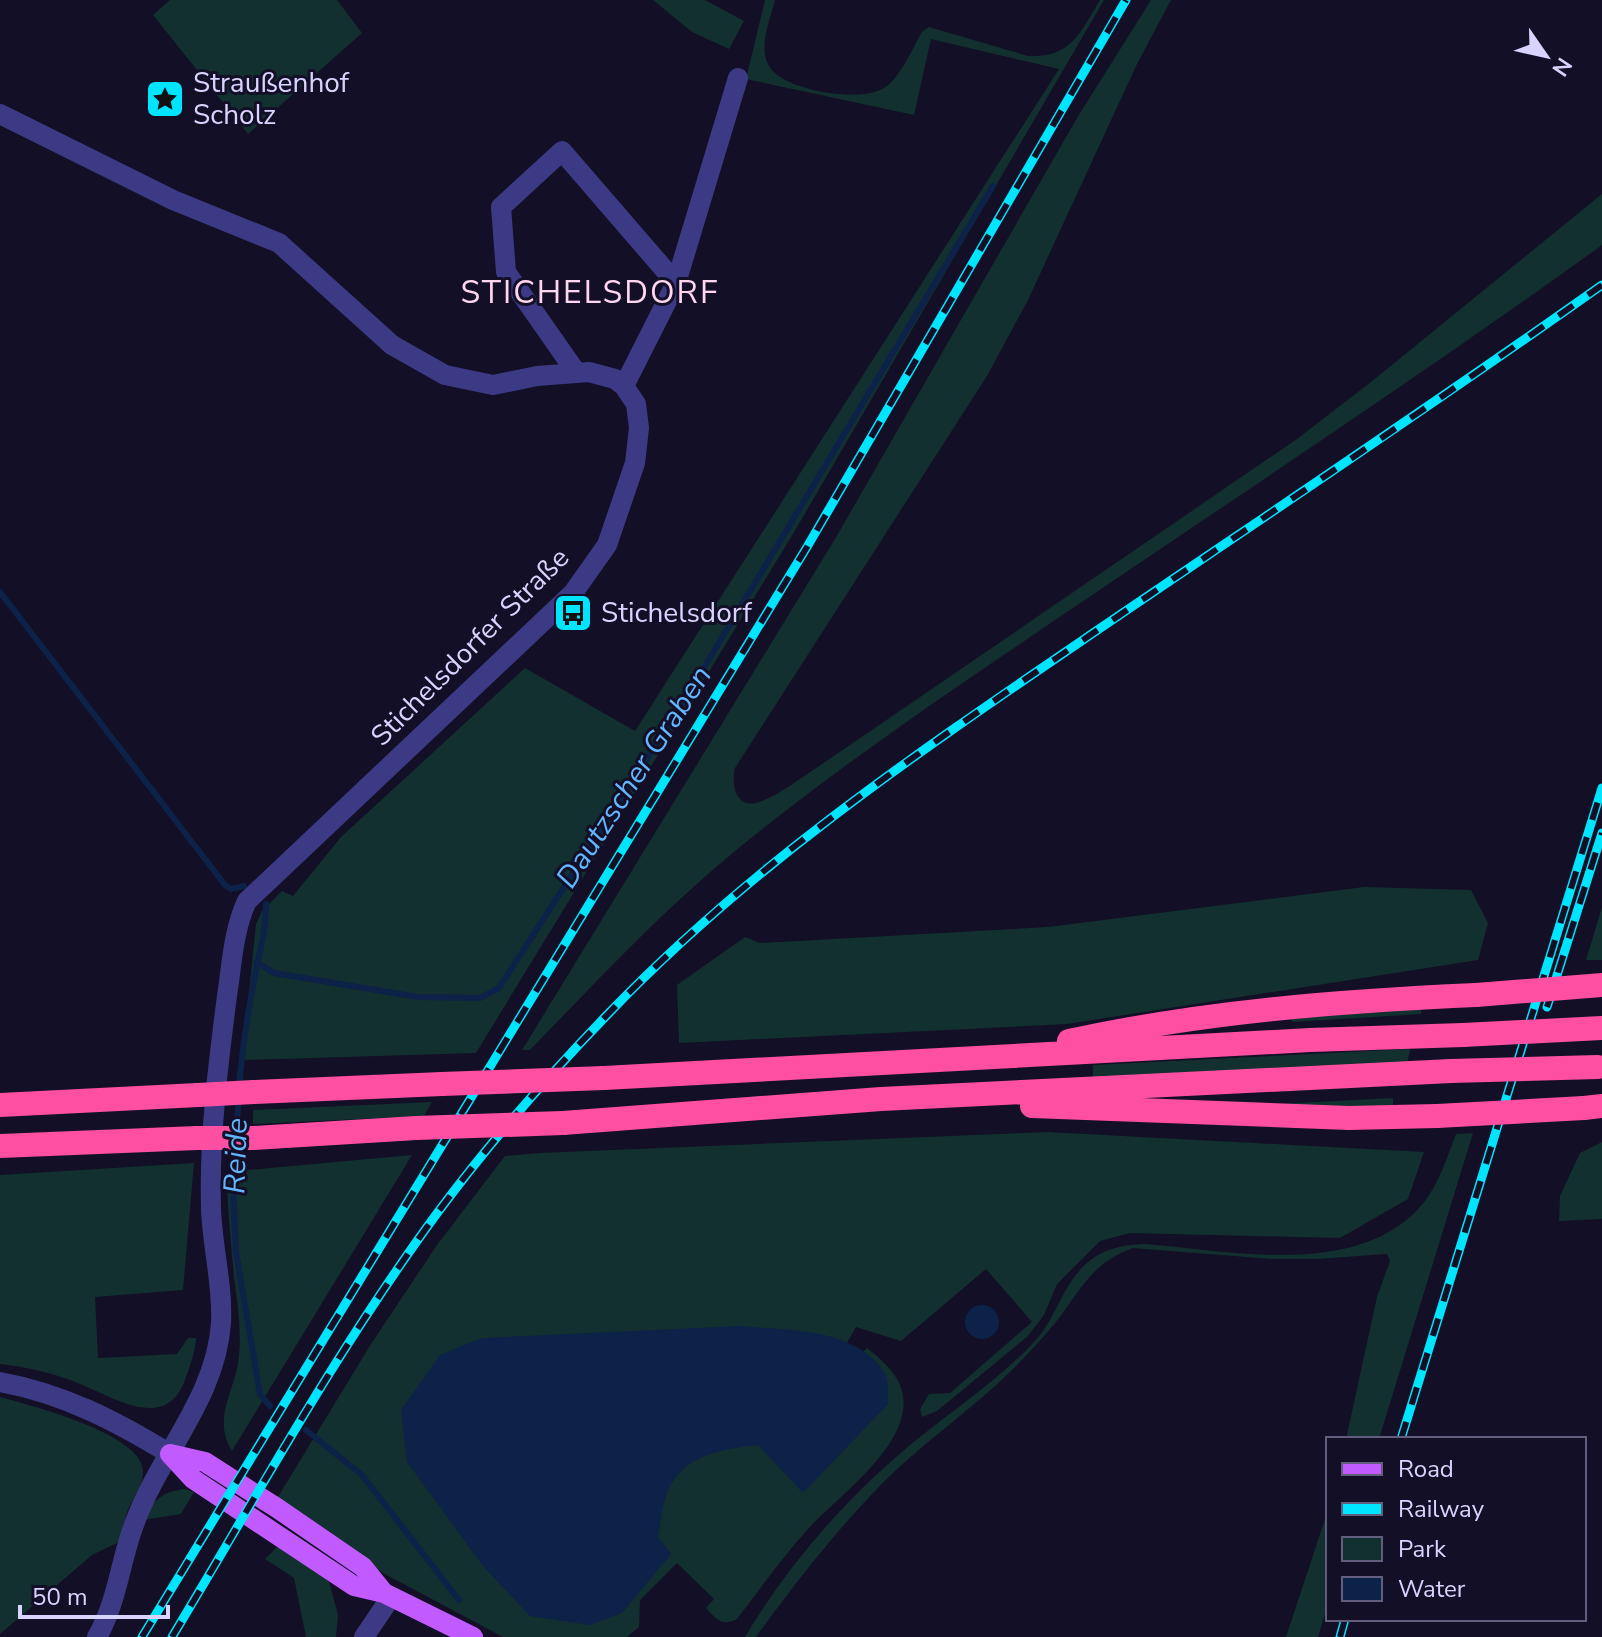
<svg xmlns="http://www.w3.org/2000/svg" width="1602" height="1637" viewBox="0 0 1602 1637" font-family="'Nunito Sans',sans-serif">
  <rect width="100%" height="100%" fill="#130f26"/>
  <path fill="#12302f" d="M 170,0 L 337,0 L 362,33 L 248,134 L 153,15 Z
    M 653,0 L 705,0 L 744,21 L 729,49 L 692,32 Z
    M 765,0 L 775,0 C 770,20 758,47 769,66 C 783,91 861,103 884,88 C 901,77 912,49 922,32 L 929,27 L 1028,56 C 1071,58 1080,33 1100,0 L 1104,0 L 793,534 L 476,1053 L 242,1060 L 256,924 L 262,911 L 282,891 L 293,896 L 341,837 L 525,668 L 635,731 L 1059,69 L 931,39 L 914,115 L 746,79 Z
    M 1151,0 L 1171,0 L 1137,64 L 1028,300 L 987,376 L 735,768 C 731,785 736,810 759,802 C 775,797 792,784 806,775 L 1297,439 L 1371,382 L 1602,194 L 1602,245 C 1429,370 1250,488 1073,608 C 958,686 841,764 734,852 C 661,912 596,982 530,1050 L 522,1050 L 835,539 L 1077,118 Z
    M 1364,887 L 1471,890 L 1488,923 L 1478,960 L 1067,1024 L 679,1043 L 677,985 L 745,937 L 760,943 L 1048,927 Z
    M 1602,907 L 1602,960 L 1586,960 Z
    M 1421,1006 L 1421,1014 L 1292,1022 L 1292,1019 Z
    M 1410,1049 L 1407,1064 L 1093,1079 L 1093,1065 Z
    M 1393,1098 L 1393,1107 L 1279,1109 L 1278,1104 Z
    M 432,1102 L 424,1116 L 253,1124 L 253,1110 Z
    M 1048,1132 L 1424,1152 L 1408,1199 L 1340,1238 L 1130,1233 L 1100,1241 L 1057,1284 L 1044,1315 L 1028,1336 L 937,1411 L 922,1417 L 920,1409 L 929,1394 L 950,1393 L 1032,1322 L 986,1269 L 901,1341 L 856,1327 L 844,1348 L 483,1345 L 659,1514 L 668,1482 L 687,1457 L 861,1354 L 867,1348 C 878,1357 889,1366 897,1379 C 928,1433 841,1493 810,1527 C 783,1556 761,1588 737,1619 C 722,1627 716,1619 706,1608 L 714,1599 L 677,1563 L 640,1600 L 639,1627 L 627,1637 L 503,1637 L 383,1573 L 276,1500 L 371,1344 L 437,1245 L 505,1156 L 540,1153 Z
    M 1473,1133 L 1379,1439 L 1346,1439 L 1377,1297 L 1390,1261 L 1387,1254 L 1317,1259 L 1273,1259 L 1133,1248 C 1091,1263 1081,1290 1056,1322 C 1042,1339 1027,1355 1011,1371 C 975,1406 933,1436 896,1470 C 843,1521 799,1578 756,1637 L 745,1637 C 786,1568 841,1504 902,1452 C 945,1415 995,1384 1034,1342 C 1057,1318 1062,1284 1088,1262 C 1105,1248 1123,1245 1145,1244 C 1231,1251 1363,1280 1425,1201 C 1440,1181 1447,1157 1456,1134 Z
    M 1602,1142 L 1602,1219 L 1559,1221 L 1560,1196 L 1580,1153 Z
    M 412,1155 L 232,1451 C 214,1422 230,1398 237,1369 C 243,1339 238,1307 234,1277 C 231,1242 227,1207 227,1172 Z
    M 194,1163 L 183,1290 L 95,1297 L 98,1358 L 177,1354 L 188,1338 L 196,1338 C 195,1353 190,1366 185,1380 C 166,1433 113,1397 78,1383 C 53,1373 27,1367 0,1364 L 0,1175 Z
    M 0,1397 C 30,1405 143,1434 143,1471 C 144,1486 132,1498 127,1512 C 124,1521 122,1532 119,1542 L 92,1555 L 0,1634 Z
    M 184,1489 L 194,1492 L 181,1514 L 143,1520 C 153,1501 161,1492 184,1489 Z
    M 1328,1510 L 1328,1604 L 1318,1637 L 1286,1637 Z
    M 279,1545 L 328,1578 L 338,1615 L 336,1637 L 306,1637 L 294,1578 L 265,1559 Z"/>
  <path fill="#0c2248" d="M965 1322a17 17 0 1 1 34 0a17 17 0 1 1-34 0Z
    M 741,1326 C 789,1331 857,1327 885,1374 C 889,1381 888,1395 888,1404 L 803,1493 L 758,1445 C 722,1449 682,1455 667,1493 C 663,1502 661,1524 658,1537 L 671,1554 L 622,1613 L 590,1625 L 530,1616 L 483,1566 L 407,1462 L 401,1410 L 440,1355 L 482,1338 Z"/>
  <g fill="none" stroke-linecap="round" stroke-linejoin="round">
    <path stroke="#0c2248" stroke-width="6" d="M 0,592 L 225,885 L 231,889 L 244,886
      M 257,962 L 274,973 L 418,997 L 480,998 L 499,988 L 684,701 L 993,186
      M 239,1088 C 242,1047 249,1005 257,965 C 262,941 266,930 266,904
      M 236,1132 L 239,1099
      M 236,1143 L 233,1187 L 236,1252 L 260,1394 L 270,1406
      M 306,1430 L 362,1475 L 459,1600"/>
    <path stroke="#3d3a85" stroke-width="20" d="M 0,114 L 173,200 L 279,243 L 392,345 L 445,375 L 493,385 L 537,376 L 589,372 L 615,379 L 624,386 L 636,404 L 639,428 L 635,463 L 607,545 L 573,593 L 247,901 C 233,931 232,964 227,996 C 218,1065 209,1138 211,1208 C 212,1246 223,1284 221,1323 C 216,1398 160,1454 135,1522 C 120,1560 118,1601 97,1637
      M 576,372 L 506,272 L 501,207 L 562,151 L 676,283
      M 624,386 L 676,283 L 738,78
      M 0,1382 C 62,1393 116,1421 170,1454
      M 364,1637 L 391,1597"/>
    <path stroke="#c25bff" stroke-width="20" d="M 170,1454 L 193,1479 L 354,1586 L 384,1593 L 473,1637
      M 170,1454 L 205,1462 L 277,1508 L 363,1567 L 384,1593"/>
    <path stroke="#ff4fa3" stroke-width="24" d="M 1069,1041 C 1202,1012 1339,1001 1476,995
      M 604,1078 L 1310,1040 L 1463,1035
      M 254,1092 L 442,1084
      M 0,1105 L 198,1095
      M 1032,1106 L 1349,1118 L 1437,1116
      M 1584,1108 L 1602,1106
      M 563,1123 L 881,1099 L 1451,1071
      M 253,1138 L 416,1128
      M 0,1146 L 197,1138"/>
    <defs>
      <path id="rail" d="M 1547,1007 L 1602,833
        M 1401,1439 L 1602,788
        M 142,1637 L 807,547 L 1126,0
        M 172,1637 C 258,1494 339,1346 438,1212 C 490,1142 548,1076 608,1014 C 748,868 914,755 1080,642 C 1255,523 1430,407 1602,285
        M 1340,1637 L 1345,1619"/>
    </defs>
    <use href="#rail" stroke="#00e5ff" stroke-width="9"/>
    <use href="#rail" stroke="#130f26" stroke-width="6" stroke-dasharray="18" stroke-linecap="butt"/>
    <path stroke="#ff4fa3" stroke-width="24" d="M 1476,995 L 1602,985
      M 1463,1035 L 1602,1028
      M 1451,1071 L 1598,1067
      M 442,1084 L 604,1078
      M 198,1095 L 254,1092
      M 1437,1116 L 1584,1108
      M 416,1128 L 563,1123
      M 197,1138 L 253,1138"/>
  </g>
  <defs>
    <symbol id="sight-square" viewBox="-11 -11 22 22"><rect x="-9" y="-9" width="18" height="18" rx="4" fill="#00e5ff" stroke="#130f26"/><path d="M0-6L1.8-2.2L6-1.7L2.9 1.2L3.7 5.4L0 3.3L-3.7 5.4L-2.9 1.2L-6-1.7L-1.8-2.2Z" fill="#111"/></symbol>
    <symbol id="bus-square" viewBox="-11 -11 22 22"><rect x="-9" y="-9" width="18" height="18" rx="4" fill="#00e5ff" stroke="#130f26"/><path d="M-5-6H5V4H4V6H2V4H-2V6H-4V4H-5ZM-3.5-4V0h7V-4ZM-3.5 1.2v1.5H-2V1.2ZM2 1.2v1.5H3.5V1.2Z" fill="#111"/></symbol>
  </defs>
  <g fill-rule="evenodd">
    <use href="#sight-square" x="143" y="77" width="44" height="44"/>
    <use href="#bus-square" x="551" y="591" width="44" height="44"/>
  </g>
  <g text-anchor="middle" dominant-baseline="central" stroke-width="6" stroke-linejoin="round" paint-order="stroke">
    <g font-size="28" fill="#d9d4ff" stroke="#130f26" text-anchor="start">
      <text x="193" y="83">Straußenhof<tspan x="193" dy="32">Scholz</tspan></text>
      <text x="601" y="613">Stichelsdorf</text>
    </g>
    <g font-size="28" fill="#d9d4ff" stroke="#130f26">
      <text transform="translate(470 647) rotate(-45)">Stichelsdorfer Straße</text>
    </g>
    <g font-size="30" font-style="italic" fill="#62b6ff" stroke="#130f26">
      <text transform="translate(634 777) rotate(-57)">Dautzscher Graben</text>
      <text transform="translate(236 1156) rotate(-88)">Reide</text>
    </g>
    <g font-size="32" letter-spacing="2" fill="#ffd6f0" stroke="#130f26">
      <text x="590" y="292">STICHELSDORF</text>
    </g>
  </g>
  <rect x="1326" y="1437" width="260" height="184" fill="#130f26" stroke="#625e7d" stroke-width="2"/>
  <rect x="1342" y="1463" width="40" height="12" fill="#c25bff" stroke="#625e7d" stroke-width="2"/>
  <text x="1398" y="1477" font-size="24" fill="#d9d4ff">Road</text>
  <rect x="1342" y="1503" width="40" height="12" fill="#00e5ff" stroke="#625e7d" stroke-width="2"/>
  <text x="1398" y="1517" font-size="24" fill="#d9d4ff">Railway</text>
  <rect x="1342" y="1537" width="40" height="24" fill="#12302f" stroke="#625e7d" stroke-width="2"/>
  <text x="1398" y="1557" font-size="24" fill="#d9d4ff">Park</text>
  <rect x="1342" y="1577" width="40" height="24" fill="#0c2248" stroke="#625e7d" stroke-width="2"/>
  <text x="1398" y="1597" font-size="24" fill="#d9d4ff">Water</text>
  <g transform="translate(1546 56) rotate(124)" stroke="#130f26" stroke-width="6" paint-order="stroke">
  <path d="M0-6L14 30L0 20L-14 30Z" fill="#d9d4ff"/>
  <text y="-12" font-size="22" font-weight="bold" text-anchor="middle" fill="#d9d4ff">N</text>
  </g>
  <path d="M20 1605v12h148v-12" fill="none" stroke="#d9d4ff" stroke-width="4"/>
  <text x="32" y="1605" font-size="24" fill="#d9d4ff" stroke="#130f26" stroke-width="6" paint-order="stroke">50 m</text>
</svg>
